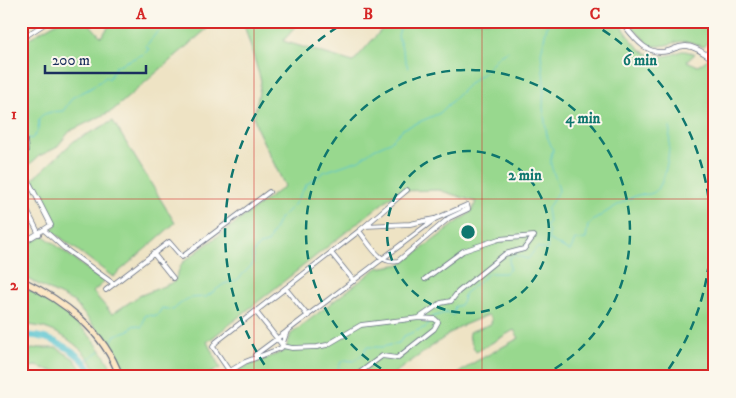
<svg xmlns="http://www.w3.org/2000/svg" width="736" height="398" viewBox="0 0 736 398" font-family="'IM FELL DW Pica',serif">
  <rect width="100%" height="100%" fill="#fbf7ec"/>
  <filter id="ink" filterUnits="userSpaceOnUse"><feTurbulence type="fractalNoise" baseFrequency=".02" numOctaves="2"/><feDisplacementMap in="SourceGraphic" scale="10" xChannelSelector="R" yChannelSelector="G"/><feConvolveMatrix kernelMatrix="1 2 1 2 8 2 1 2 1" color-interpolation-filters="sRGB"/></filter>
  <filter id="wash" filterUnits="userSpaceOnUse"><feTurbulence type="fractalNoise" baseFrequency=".0096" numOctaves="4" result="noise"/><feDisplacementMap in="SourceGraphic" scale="20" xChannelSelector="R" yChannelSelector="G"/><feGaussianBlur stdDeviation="1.12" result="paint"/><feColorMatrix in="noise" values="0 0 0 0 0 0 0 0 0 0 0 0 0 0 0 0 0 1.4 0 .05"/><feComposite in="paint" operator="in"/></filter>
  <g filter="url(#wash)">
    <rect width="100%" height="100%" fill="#eee3c4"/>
    <path fill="#98d88e" stroke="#5a8476" d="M 59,21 L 87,21 L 101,37 L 113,21 L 216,21 L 112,111 L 70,131 L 56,148 L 39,156 L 21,172 L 21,100 L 28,97 L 21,86 L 21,43 Z
      M 232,21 L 301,21 L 283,41 L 353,62 L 389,21 L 619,21 C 631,40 643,62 670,55 C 684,52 678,48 695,54 L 687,61 L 698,66 L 715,54 L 715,377 L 453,377 L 473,363 L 519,338 L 514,330 L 476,352 L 470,340 L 469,332 L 491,324 L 492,319 L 488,315 L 459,327 L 389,377 L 226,377 L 244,367 L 285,351 L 291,334 L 377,268 L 402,264 L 471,212 L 476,202 L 439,190 L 398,191 L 207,342 L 220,368 L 203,377 L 125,377 L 117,354 L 74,302 L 21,276 L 21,247 L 44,236 L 104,282 L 93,292 L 112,314 L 139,296 L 174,282 L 182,263 L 285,186 L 257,129 L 254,117 L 261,81 L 245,28 Z
      M 626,21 L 715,21 L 715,28 L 707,31 L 715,35 L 703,47 C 679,34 673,48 651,46 Z
      M 113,121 L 175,223 L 113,277 L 52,231 L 56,224 L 32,180 L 74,141 Z
      M 21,286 C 60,305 99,335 115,377 L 99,377 C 90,349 50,321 21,326 Z
      M 37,348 L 57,348 L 74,359 L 87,377 L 72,377 L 36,366 L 21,369 L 21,352 Z"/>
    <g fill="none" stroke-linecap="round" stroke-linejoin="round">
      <path stroke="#58c4d1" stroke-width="1" d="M 402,21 L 398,36 L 408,68
        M 21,135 L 31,139 C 49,126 23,113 63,111 L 73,97 L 91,88 L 106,77 L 109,79 L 116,66 L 144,54 L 149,49 L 146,46 L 157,32 L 173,21
        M 550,240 L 570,251 L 575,240 L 586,239 L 588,225 C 597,217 626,199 638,195 C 642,194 649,195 653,193 C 668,185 670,142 670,127
        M 432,317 L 448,312 L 453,316 L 455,306 L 459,306 L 463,301 L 464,294 L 489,273 L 506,273 L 510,269 L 509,258 L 514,255 L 528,259 L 537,247 L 547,250 L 549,231 L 545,226 L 549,222 L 547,209 L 559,191 C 557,175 546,166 553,150 L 547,136 L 543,108 L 544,82 L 541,53 L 548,21
        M 111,342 L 115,335 L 130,330 L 134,325 L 142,327 L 145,315 L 157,316 L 162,308 L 173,310 C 188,297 187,298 206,297 L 224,284 L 237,280 L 253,264 L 253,253 L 259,245 L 268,243 L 279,219 L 294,205 L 306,185 L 324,172 L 359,160 L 374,149 L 390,142 L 403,129 L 440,113 L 472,81 L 485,72 L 499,55 L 508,51
        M 85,361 L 100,351
        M 325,377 L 336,373 L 341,362 L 345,360 L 354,361 L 364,353 L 366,347 L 382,347 L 399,343 L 404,336 L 426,327 L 430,320"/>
      <path stroke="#58c4d1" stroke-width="6" d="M 21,336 C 47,332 84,353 94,377"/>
    </g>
  </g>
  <g filter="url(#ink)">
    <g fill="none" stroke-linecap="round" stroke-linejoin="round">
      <defs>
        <path id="street" d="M 621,21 C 633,36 646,57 668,51 C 675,49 679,45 687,46 C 697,47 707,55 715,61
          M 21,39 L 49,21
          M 21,93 L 21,95
          M 21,140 L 25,140 L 26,151 L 21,165
          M 21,199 L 39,234
          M 434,219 L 410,224 L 365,226 L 359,231 C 370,244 379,265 398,261 L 449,218 L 468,209 L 467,205
          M 365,226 L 407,190
          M 44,230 L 64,248 L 114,284
          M 21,244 L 51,225 L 27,178
          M 153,253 L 173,278
          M 332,254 L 354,281
          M 286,289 L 308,316
          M 106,290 L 169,242 L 182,257 L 269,192
          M 256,312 L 283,346 L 292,348 L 317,347 L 327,345 L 361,325 L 419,318 L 441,303 L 451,301 L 458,292 L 505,254 L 524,249 L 534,236 L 499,239 L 463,251 L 425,279
          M 255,355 L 286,332
          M 230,372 L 213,347 L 216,342 L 359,231
          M 220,377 L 245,362 L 281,348 L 287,331 L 435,219 L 467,205
          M 354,377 L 382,356 L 397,358 L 434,329 L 438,322 L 435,319 L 419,318"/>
        <path id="secondary" d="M 21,280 C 64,301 104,330 120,377"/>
      </defs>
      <use href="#street" stroke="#656e82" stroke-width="5.5"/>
      <use href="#secondary" stroke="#656e82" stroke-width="8"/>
      <use href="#street" stroke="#fff" stroke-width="4"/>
      <use href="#secondary" stroke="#fce6c4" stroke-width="5.5"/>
    </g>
  </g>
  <path fill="none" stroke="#d62828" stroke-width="1" stroke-opacity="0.55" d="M 254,21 L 254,377M 482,21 L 482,377M 21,199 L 715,199"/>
  <g fill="none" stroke="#0f766e" stroke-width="2.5" stroke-dasharray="9 6">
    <circle cx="468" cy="232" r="81"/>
    <path d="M394 376A162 162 0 1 1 542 376"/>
    <path d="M273 377A243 243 0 0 1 346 22M590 22A243 243 0 0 1 663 377"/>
  </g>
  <circle cx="468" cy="232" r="8" fill="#0f766e" stroke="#fbf7ec" stroke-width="2.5"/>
  <g font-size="15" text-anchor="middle" font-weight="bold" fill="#0f766e" stroke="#fbf7ec" stroke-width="4" stroke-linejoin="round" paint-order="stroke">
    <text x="640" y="65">6 min</text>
    <text x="583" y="123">4 min</text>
    <text x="525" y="180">2 min</text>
  </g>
  <rect width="736" height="398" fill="none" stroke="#fbf7ec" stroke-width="55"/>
  <path d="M45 65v8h101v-8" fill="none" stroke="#1b2f5e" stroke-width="2.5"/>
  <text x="52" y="65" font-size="15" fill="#1b2f5e" stroke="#fbf7ec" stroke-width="4" paint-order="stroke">200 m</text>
  <rect x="28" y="28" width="680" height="342" fill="none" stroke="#d62828" stroke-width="2"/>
  <g font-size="16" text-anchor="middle" font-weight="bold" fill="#d62828">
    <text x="141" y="19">A</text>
    <text x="368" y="19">B</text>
    <text x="595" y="19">C</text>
    <text x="14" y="119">1</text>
    <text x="14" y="290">2</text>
  </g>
</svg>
